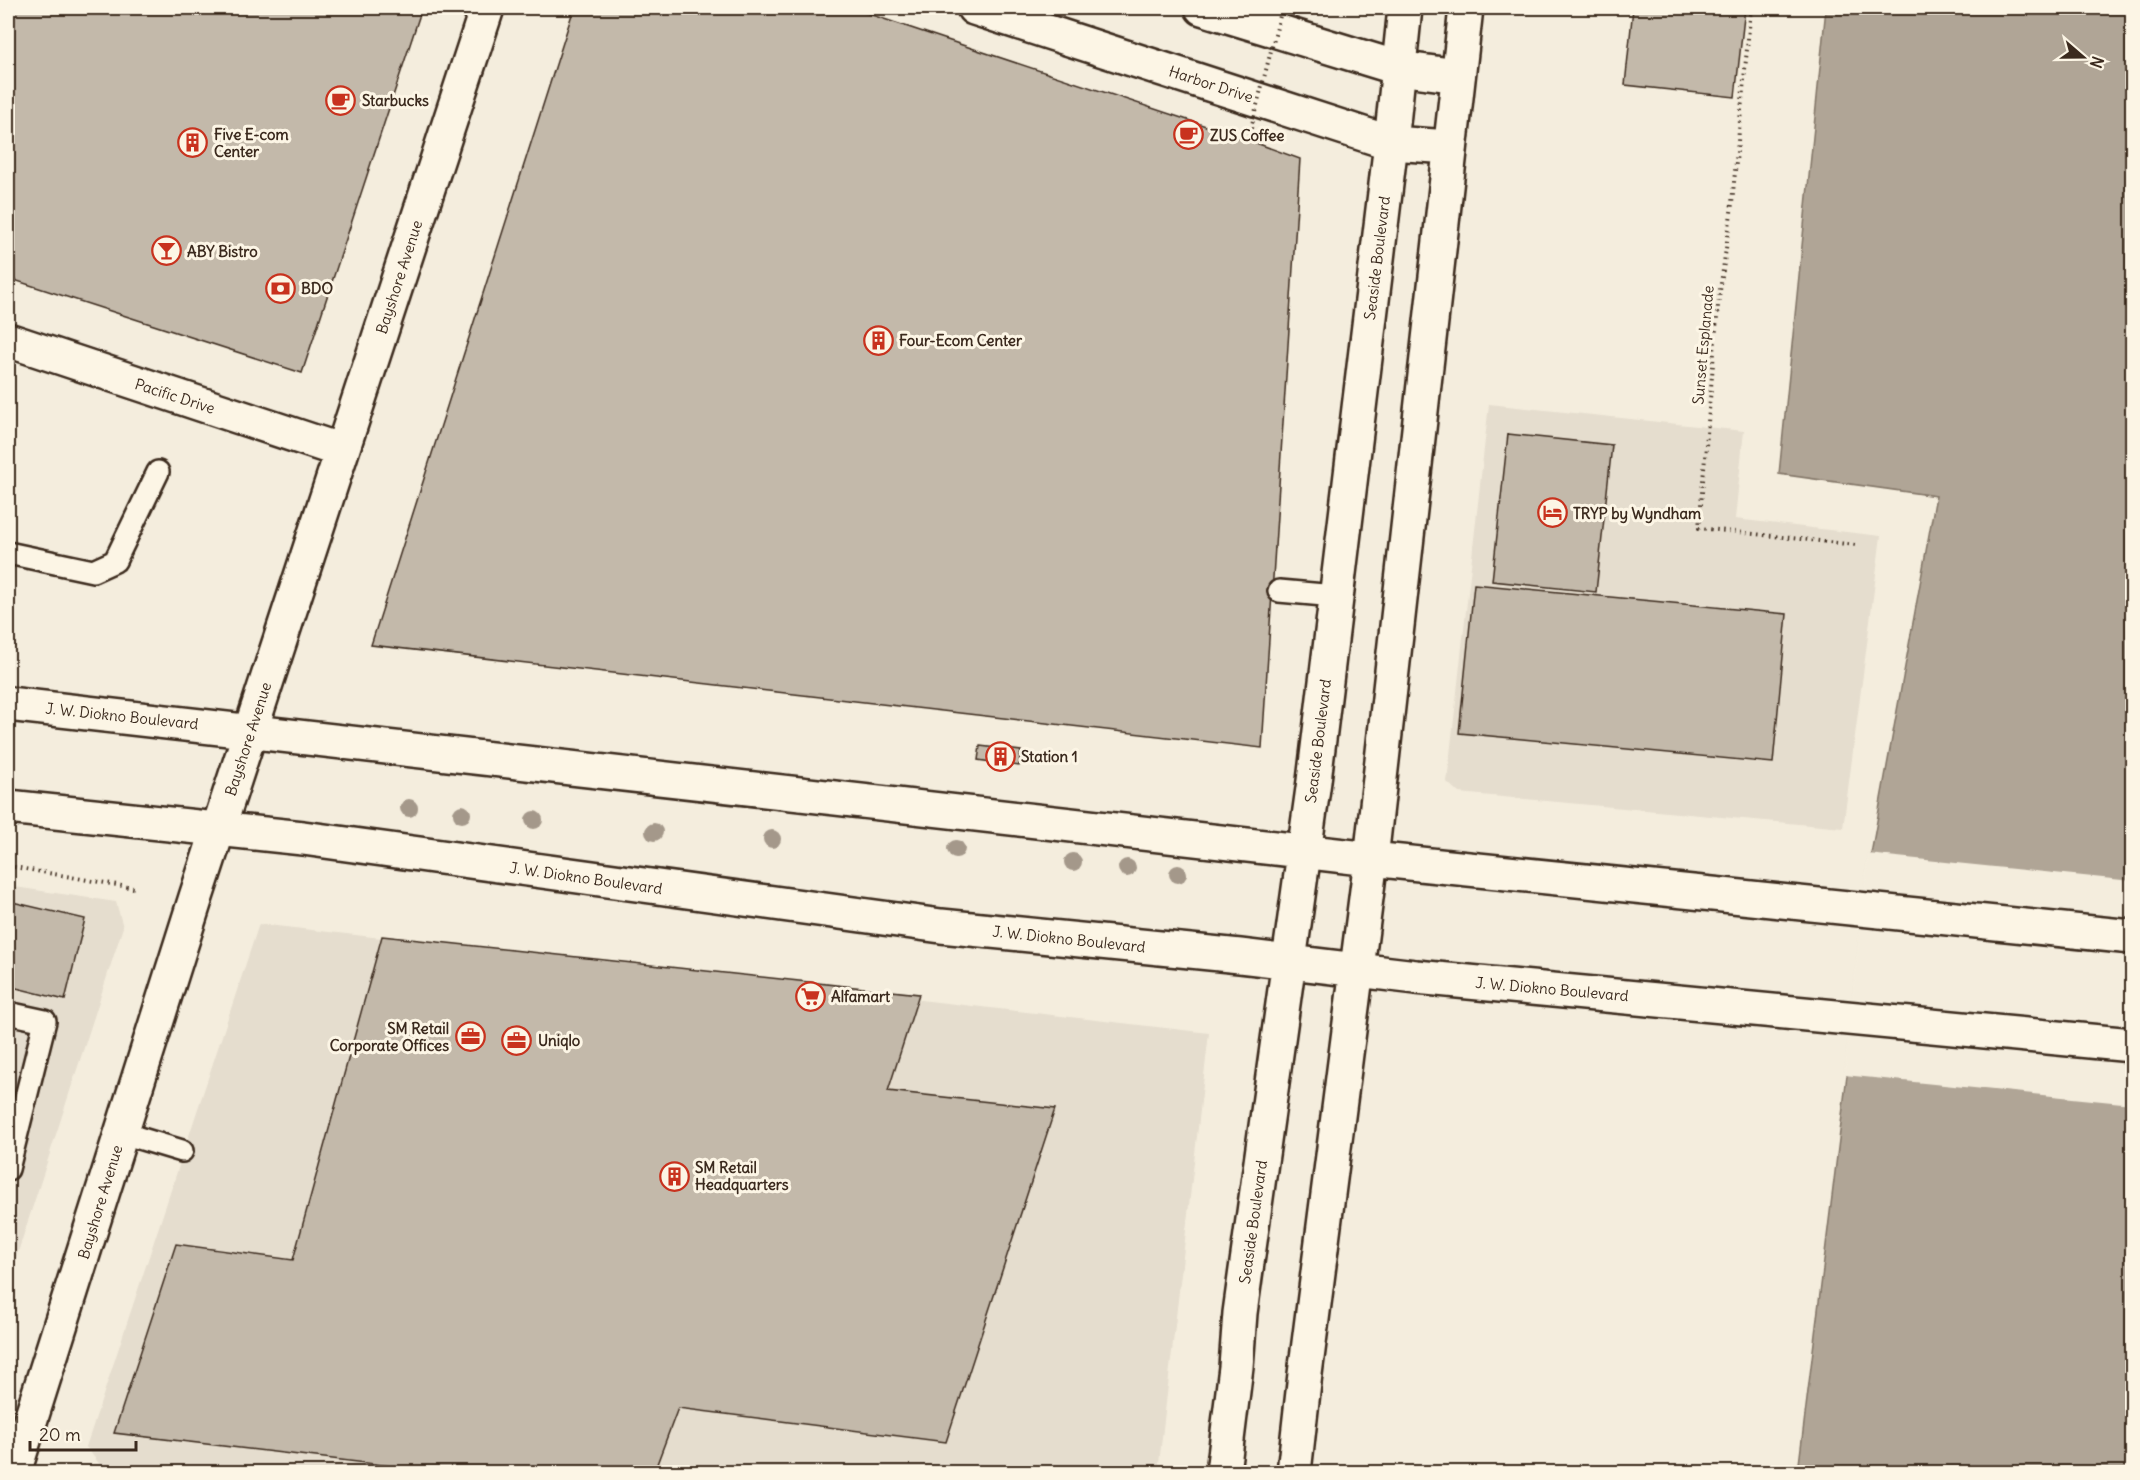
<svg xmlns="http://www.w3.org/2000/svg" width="2140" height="1480" viewBox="0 0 2140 1480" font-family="Delius,sans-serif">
  <rect width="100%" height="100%" fill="#f4eddd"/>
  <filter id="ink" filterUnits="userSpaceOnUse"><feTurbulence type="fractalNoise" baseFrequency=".0167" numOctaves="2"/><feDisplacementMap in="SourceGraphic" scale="12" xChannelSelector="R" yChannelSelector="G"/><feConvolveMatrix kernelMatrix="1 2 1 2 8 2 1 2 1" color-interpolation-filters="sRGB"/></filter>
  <g filter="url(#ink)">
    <path fill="#e5ddce" d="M 1489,404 L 1744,431 L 1735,519 L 1881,536 L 1843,828 L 1459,793 L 1447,782 Z
      M 8,886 L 116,902 L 123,927 L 8,1283 Z
      M 259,924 L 1209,1033 L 1158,1472 L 150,1472 L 102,1467 L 86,1447 Z"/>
    <path fill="#b0a596" stroke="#817466" stroke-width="1.5" d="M 1826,8 L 2132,8 L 2132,1472 L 1798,1472 L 1847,1075 L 1871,854 L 1936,496 L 1779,474 Z"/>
    <path fill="#f4eddd" d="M 1868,854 L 2132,881 L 2132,1104 L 1844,1075 Z"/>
    <path fill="#c3b9aa" stroke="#3b2a1e" stroke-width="1.5" d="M 8,8 L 422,8 L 302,373 L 8,278 Z
      M 574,8 L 851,8 L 1248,140 L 1300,159 L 1262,748 L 371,645 Z
      M 1633,8 L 1745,8 L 1735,97 L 1625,85 Z
      M 1508,434 L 1612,445 L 1596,592 L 1492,581 Z
      M 1474,584 L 1787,614 L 1773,763 L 1459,733 Z
      M 980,746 L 1021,751 L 1019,766 L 978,760 Z
      M 8,901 L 85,919 L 65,1000 L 8,986 Z
      M 382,936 L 919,994 L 888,1091 L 1055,1109 L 946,1442 L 678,1408 L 654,1472 L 441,1472 L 114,1433 L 176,1244 L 293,1260 Z"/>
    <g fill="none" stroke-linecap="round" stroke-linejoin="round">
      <defs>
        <path id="service" d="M 8,553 L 93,571 L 115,561 L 158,472
          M 1279,591 L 1335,596
          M 8,1013 L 45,1021 L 8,1169
          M 122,1133 L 182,1151"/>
        <path id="minor" d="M 974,8 L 1391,143 L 1450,147
          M 1202,8 L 1398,68 L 1458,76
          M 8,340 L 342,451
          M 14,1472 L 196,897 L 487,8"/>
        <path id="tertiary" d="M 8,704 L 1371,859 L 2132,937
          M 8,807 L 303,838 L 941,926 L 1240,956 L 1416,977 L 2132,1045
          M 1223,1472 L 1236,1367 L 1240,1313 L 1314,781 L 1391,143 L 1405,8
          M 1294,1472 L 1305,1374 L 1371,859 L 1466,8"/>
      </defs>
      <use href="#service" stroke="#3b2a1e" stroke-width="26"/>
      <use href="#minor" stroke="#3b2a1e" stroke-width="38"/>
      <use href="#tertiary" stroke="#3b2a1e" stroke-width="38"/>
      <path stroke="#3b2a1e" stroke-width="4" stroke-dasharray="1.5 4.5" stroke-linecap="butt" d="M 1751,8 L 1731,213 L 1718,305 L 1699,528 L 1856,545
        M 8,866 L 134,888"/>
      <use href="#service" stroke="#fcf5e5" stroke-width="21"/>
      <use href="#minor" stroke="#fcf5e5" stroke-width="33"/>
      <use href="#tertiary" stroke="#fcf5e5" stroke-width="33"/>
      <path stroke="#3b2a1e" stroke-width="4" stroke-dasharray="1.5 4.5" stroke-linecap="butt" d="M 1248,140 L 1282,8"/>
    </g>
    <g fill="#a4988a">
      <circle cx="409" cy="808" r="9"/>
      <circle cx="462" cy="814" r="9"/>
      <circle cx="534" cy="820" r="9"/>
      <circle cx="654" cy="832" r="9"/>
      <circle cx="772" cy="839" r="9"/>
      <circle cx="956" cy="849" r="9"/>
      <circle cx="1073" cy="862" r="9"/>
      <circle cx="1127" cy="868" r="9"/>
      <circle cx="1178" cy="874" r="9"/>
    </g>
  </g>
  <defs>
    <symbol id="cafe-ring" viewBox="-11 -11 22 22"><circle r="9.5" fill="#fcf5e5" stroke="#c8321e" stroke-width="1.5"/><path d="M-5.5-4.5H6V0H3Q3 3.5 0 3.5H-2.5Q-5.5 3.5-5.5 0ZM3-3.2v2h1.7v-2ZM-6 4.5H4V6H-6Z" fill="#c8321e"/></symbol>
    <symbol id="building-ring" viewBox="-11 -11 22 22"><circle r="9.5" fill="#fcf5e5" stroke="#c8321e" stroke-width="1.5"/><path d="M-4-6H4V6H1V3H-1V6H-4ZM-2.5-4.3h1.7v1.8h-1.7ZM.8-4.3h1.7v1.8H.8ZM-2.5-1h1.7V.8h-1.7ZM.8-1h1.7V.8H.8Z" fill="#c8321e"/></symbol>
    <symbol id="bar-ring" viewBox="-11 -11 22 22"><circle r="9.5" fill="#fcf5e5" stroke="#c8321e" stroke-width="1.5"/><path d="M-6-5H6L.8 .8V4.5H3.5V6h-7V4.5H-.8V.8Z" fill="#c8321e"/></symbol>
    <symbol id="bank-ring" viewBox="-11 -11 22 22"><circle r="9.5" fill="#fcf5e5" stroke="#c8321e" stroke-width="1.5"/><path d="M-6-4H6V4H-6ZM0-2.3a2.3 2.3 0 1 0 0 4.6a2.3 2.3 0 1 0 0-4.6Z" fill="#c8321e"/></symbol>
    <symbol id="hotel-ring" viewBox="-11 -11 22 22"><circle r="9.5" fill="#fcf5e5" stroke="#c8321e" stroke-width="1.5"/><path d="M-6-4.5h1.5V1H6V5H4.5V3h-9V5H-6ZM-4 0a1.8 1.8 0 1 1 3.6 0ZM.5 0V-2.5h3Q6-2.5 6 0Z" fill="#c8321e"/></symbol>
    <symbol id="supermarket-ring" viewBox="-11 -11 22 22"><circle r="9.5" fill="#fcf5e5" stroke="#c8321e" stroke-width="1.5"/><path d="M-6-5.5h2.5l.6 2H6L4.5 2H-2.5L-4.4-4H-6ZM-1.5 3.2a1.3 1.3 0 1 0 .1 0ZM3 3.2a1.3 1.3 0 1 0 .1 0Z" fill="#c8321e"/></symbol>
    <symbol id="office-ring" viewBox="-11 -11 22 22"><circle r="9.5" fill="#fcf5e5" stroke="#c8321e" stroke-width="1.5"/><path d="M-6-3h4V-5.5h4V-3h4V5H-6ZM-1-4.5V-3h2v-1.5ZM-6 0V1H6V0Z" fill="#c8321e"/></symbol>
  </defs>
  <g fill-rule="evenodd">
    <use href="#cafe-ring" x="324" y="84" width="33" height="33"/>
    <use href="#cafe-ring" x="1172" y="118" width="33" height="33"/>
    <use href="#building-ring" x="176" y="126" width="33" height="33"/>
    <use href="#bar-ring" x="150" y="234" width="33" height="33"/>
    <use href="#bank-ring" x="264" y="272" width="33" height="33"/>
    <use href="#building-ring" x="862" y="324" width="33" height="33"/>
    <use href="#hotel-ring" x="1536" y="496" width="33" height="33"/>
    <use href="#building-ring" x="984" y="740" width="33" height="33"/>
    <use href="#supermarket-ring" x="794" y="980" width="33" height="33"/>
    <use href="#office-ring" x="454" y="1020" width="33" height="33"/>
    <use href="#office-ring" x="500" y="1024" width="33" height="33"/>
    <use href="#building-ring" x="658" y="1160" width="33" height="33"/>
  </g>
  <g text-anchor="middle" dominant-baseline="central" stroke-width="6" stroke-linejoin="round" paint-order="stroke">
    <g font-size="15" fill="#3b2a1e" stroke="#fcf5e5">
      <text transform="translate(1211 84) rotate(18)">Harbor Drive</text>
      <text transform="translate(1377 258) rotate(-83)">Seaside Boulevard</text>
      <text transform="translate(399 277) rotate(-72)">Bayshore Avenue</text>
      <text transform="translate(1703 345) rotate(-85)">Sunset Esplanade</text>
      <text transform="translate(175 396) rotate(18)">Pacific Drive</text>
      <text transform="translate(122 716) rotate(6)">J. W. Diokno Boulevard</text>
      <text transform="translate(248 739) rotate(-72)">Bayshore Avenue</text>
      <text transform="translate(1318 741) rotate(-83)">Seaside Boulevard</text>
      <text transform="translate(586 878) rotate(8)">J. W. Diokno Boulevard</text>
      <text transform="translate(1069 939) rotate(6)">J. W. Diokno Boulevard</text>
      <text transform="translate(1552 989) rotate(5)">J. W. Diokno Boulevard</text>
      <text transform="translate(100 1202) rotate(-73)">Bayshore Avenue</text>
      <text transform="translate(1253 1222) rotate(-82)">Seaside Boulevard</text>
    </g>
    <g font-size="15" font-weight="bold" fill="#3b2a1e" stroke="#fcf5e5" text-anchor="start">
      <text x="362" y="100">Starbucks</text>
      <text x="214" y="134">Five E-com<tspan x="214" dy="17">Center</tspan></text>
      <text x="1210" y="135">ZUS Coffee</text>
      <text x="187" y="251">ABY Bistro</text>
      <text x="301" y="288">BDO</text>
      <text x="899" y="340">Four-Ecom Center</text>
      <text x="1573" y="513">TRYP by Wyndham</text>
      <text x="1021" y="756">Station 1</text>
      <text x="831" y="996">Alfamart</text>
      <text x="449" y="1028" text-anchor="end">SM Retail<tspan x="449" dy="17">Corporate Offices</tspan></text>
      <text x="538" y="1040">Uniqlo</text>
      <text x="695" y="1167">SM Retail<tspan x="695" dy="17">Headquarters</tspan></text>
    </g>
  </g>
  <rect width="2140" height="1480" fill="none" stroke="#fcf5e5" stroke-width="30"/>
  <rect x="15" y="15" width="2110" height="1450" fill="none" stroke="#3b2a1e" stroke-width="2" filter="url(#ink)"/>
  <g transform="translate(2083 57) rotate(110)" stroke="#fcf5e5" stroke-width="4.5" paint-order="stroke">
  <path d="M0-4.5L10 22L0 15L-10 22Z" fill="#3b2a1e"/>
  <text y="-9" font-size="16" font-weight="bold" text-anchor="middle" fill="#3b2a1e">N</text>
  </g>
  <path d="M30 1441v9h106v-9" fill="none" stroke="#3b2a1e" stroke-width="3"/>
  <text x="39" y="1441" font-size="18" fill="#3b2a1e" stroke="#fcf5e5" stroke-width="4.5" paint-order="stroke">20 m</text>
</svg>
